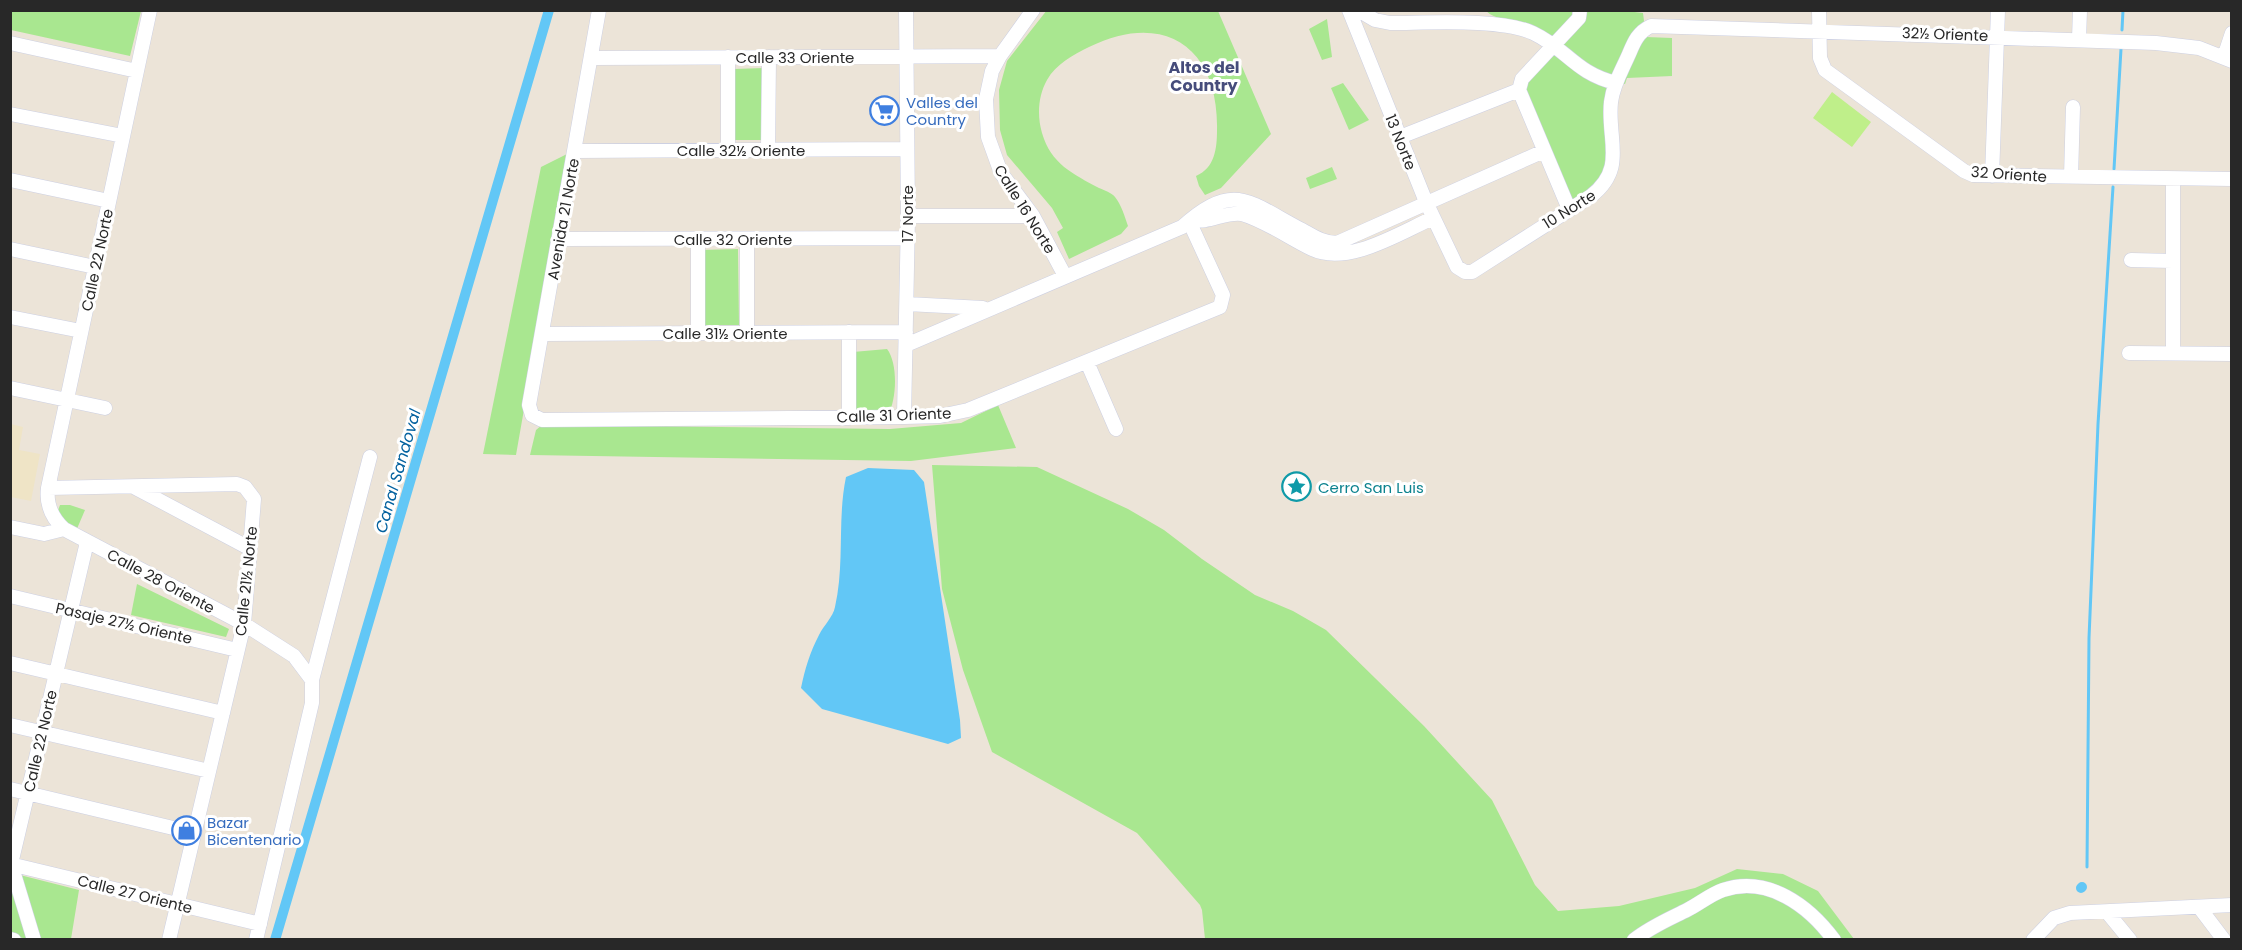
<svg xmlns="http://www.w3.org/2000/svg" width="2242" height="950" viewBox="0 0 2242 950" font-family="Poppins,sans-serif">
  <rect width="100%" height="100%" fill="#ece4d8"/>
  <path fill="#efe4c6" d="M 11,424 L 23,427 L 19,450 L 40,454 L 31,501 L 11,497 Z"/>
  <path fill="#a9e790" d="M 11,10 L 141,10 L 141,11 L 130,56 L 11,30 Z
    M 1047,10 L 1218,11 L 1271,134 L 1221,188 L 1205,195 L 1199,186 L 1196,176 C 1215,168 1217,148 1217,130 C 1219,47 1164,10 1089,47 C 1073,55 1056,64 1047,80 C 1038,96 1037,116 1042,133 C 1051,164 1073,174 1099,188 C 1104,190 1112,193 1115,197 C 1121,204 1125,217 1128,226 L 1121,234 L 1069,259 L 1057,232 L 1063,228 L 1052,208 L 1007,155 L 1000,130 L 999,90 L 1007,61 Z
    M 1618,10 L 1643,13 L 1646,37 L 1672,38 L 1672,76 L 1627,78 L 1625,84 C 1591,76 1573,46 1543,31 C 1525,21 1499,23 1486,11 Z
    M 1327,19 L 1332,57 L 1322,60 L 1309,29 Z
    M 1553,52 L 1612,86 L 1608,172 L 1596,187 L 1570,204 L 1523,89 L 1526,79 Z
    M 764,68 L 763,140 L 734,140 L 734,69 Z
    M 1343,83 L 1369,120 L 1349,130 L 1331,88 Z
    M 569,153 L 516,455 L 483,454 L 541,167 Z
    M 1332,167 L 1337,179 L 1310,189 L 1306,178 Z
    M 738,249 L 739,325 L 701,325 L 701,250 Z
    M 887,349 C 898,363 897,399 888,415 L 854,412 L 853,352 Z
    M 998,405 L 1016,448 L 911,461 L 530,455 L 536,430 L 542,425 L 890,429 L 961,423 Z
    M 932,465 L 1037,467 L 1128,509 L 1164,530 L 1202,559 L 1255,595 L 1293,611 L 1326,630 L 1424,726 L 1492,800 L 1535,885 L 1558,911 L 1619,906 L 1695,888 L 1737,869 L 1783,874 L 1818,891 L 1854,939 L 1205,939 L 1202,910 L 1200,905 L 1137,833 L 992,752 L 963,670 L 942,589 Z
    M 60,505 L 70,505 L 85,510 L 76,531 L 62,522 L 57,513 Z
    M 137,584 L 229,629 L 226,637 L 131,615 Z
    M 20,875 L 79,890 L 71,939 L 39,939 Z
    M 11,883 L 27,939 L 11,935 Z"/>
  <path fill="#bfef8a" d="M 1832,92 L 1871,122 L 1852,147 L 1813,118 Z"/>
  <path fill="#62c7f6" d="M 868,468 L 914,470 L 924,482 L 960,720 L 961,738 L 948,744 L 822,709 L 801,688 C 805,669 810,652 819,635 C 824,625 833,617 835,607 C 845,563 837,520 846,477 Z"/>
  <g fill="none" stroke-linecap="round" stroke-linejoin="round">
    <path stroke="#62c7f6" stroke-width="3" d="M 2122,30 L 2123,10
      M 2114,169 L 2121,49
      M 2087,867 L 2089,638 L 2098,424 L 2113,187"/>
    <path stroke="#62c7f6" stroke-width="10" d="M 2081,888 L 2082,887
      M 275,940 L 549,10"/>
    <defs>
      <path id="minor" d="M 150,10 L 48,488 C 46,504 52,518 64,529 L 244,624 L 294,656 L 312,680
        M 599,10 L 529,405 L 532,415 L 542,420 L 904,417 L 940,416 L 968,410 L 1220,307 L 1223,295 L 1189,221
        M 1033,10 L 1000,56 L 992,71 L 986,99 L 988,137 L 1001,173 L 1033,216 L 1065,276
        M 1349,10 L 1426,202 L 1457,267 L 1465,272 L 1472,272 L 1591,196 C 1627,168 1607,140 1611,102 C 1613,85 1622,70 1629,54 C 1634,42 1638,32 1651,26 L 2156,43 L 2199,48 L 2232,61
        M 1358,10 L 1375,20 L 1390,23 C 1427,23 1501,18 1533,33 C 1567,49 1575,73 1616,83
        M 1819,10 L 1820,58 L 1825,70 L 1964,171 L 1973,175 L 2232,179
        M 2079,39 L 2080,10
        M 10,43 L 137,71
        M 728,57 L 728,150
        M 2224,57 L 2232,33
        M 591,58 L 1000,56
        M 10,114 L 123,136
        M 1400,137 L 1519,90
        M 768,150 L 769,57
        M 574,151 L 907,149
        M 1992,176 L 1998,10
        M 2071,177 L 2073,107
        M 10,180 L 109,201
        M 1569,209 L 1519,90 L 1522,79 L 1579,18 L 1580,10
        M 908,216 L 1033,216
        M 1192,219 C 1207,225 1225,211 1242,214 C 1266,221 1289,238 1312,249 C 1348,266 1399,233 1433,218
        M 559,239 L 907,238
        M 698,239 L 698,333
        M 747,239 L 747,333
        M 10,249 L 95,267
        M 2131,260 L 2173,261
        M 907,304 L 983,308
        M 10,317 L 81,331
        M 543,334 L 906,332
        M 906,345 L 1182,227 C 1234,181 1247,201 1302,230 C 1313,236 1323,243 1337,243 L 1544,151
        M 2129,353 L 2232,354
        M 2173,353 L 2173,179
        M 1087,362 L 1116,429
        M 10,388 L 105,408
        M 904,417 L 908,216 L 906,10
        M 849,418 L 849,332
        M 134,487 L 249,548
        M 48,488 L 237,484 L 245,487 L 254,499 L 244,624 L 169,940
        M 10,527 L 44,534 L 64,529
        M 10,596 L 237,650
        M 10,663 L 223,713
        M 10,725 L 209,771
        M 10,789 L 194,833
        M 10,864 L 260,924
        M 2199,907 L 2224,940
        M 2107,912 L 2130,940
        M 10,939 L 14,940
        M 34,940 L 11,864 L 87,542
        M 256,940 L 312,703 L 312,680 L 370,457
        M 1634,940 C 1650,927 1669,919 1687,910 C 1699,904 1711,894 1723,890 C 1768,875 1809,906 1834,940
        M 2033,940 L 2054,918 L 2070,913 L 2232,905"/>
    </defs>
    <use href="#minor" stroke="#cdd0e2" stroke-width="15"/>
    <use href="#minor" stroke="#fff" stroke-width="14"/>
  </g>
  <defs>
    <symbol id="supermarket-ring" viewBox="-11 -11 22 22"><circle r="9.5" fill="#fff" stroke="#3f7fe0" stroke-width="1.5"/><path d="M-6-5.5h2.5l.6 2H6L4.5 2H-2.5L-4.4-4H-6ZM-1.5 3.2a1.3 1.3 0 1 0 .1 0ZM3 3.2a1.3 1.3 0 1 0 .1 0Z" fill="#3f7fe0"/></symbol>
    <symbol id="sight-ring" viewBox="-11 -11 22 22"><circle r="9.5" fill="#fff" stroke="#0f9aa8" stroke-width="1.5"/><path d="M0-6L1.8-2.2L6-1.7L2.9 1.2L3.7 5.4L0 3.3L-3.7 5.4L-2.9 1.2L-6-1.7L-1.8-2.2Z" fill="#0f9aa8"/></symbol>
    <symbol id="shop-ring" viewBox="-11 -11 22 22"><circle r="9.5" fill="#fff" stroke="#3f7fe0" stroke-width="1.5"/><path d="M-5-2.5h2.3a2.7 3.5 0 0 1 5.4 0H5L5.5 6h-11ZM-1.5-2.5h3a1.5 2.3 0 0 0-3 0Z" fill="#3f7fe0"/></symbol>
  </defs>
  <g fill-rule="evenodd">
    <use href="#supermarket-ring" x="868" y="94" width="33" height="33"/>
    <use href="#sight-ring" x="1280" y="470" width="33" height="33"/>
    <use href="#shop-ring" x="170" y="814" width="33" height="33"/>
  </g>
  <g text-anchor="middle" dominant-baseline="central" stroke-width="6" stroke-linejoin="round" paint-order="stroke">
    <g font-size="15" fill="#282828" stroke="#fff">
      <text transform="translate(1945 34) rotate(2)">32½ Oriente</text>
      <text x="795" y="57">Calle 33 Oriente</text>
      <text transform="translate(1401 142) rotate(68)">13 Norte</text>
      <text x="741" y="150">Calle 32½ Oriente</text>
      <text transform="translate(2009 174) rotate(4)">32 Oriente</text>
      <text transform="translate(1025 209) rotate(58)">Calle 16 Norte</text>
      <text transform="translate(1569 209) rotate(-32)">10 Norte</text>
      <text transform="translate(907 214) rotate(-90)">17 Norte</text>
      <text transform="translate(563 219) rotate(-80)">Avenida 21 Norte</text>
      <text x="733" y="239">Calle 32 Oriente</text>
      <text transform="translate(97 260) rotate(-78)">Calle 22 Norte</text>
      <text x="725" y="333">Calle 31½ Oriente</text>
      <text transform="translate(894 415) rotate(-2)">Calle 31 Oriente</text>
      <text transform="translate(161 581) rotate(28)">Calle 28 Oriente</text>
      <text transform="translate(246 581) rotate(-84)">Calle 21½ Norte</text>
      <text transform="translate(124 623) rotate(13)">Pasaje 27½ Oriente</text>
      <text transform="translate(40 741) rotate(-77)">Calle 22 Norte</text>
      <text transform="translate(135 894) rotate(14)">Calle 27 Oriente</text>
    </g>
    <g font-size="15" fill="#366cbe" stroke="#fff" text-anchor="start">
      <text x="906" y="102">Valles del<tspan x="906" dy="17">Country</tspan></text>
      <text x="207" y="822">Bazar<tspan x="207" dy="17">Bicentenario</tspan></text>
    </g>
    <g font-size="15" fill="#0d838f" stroke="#fff" text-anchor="start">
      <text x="1318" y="487">Cerro San Luis</text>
    </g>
    <g font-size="16" font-weight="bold" fill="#464c7b" stroke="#fff">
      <text x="1204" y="67">Altos del<tspan x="1204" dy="18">Country</tspan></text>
    </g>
    <g font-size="16" font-style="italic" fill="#04629f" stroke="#fff">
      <text transform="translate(398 471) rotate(-74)">Canal Sandoval</text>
    </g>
  </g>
  <rect width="2242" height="950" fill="none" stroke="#282828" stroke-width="24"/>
</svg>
